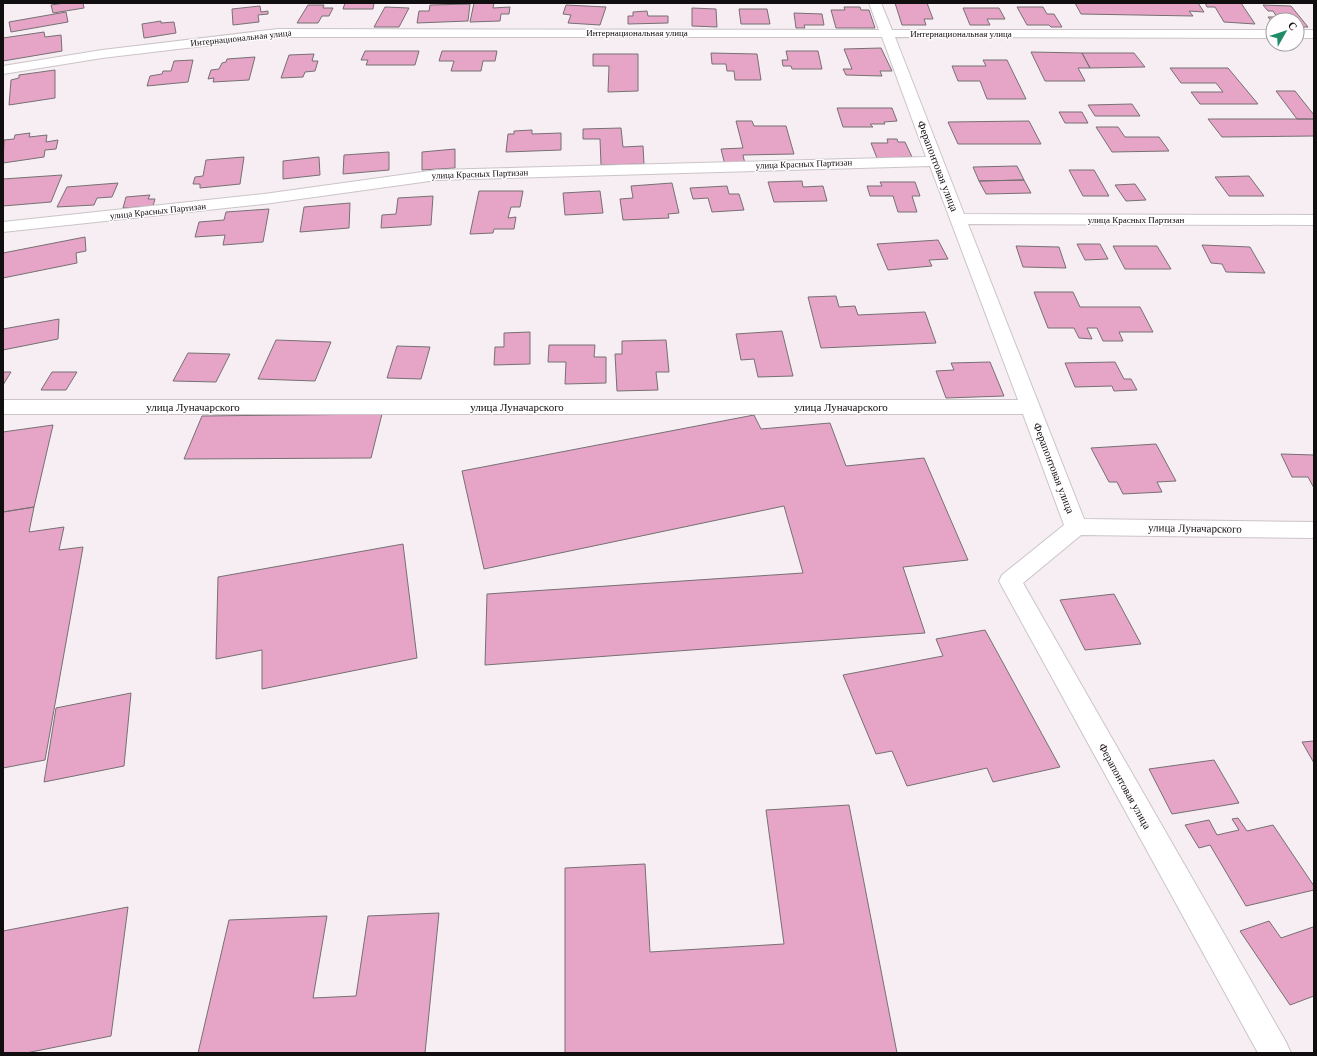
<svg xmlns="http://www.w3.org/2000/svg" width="1317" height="1056" viewBox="0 0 1317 1056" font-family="Georgia,serif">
  <rect width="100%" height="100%" fill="#f6eef2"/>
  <path fill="#e6a5c7" stroke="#767073" d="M 65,3 L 83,3 L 84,8 L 53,13 L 51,5 Z
    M 345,3 L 374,3 L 373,9 L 343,9 Z
    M 474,3 L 494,3 L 493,8 L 510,7 L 509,14 L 501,14 L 500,21 L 470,22 Z
    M 895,3 L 927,3 L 933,19 L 924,19 L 926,25 L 902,25 Z
    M 1075,3 L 1198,3 L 1204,12 L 1189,11 L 1193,16 L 1081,14 Z
    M 1205,3 L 1241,3 L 1255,24 L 1224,22 L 1215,7 L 1207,7 Z
    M 470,4 L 468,21 L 417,23 L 419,11 L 429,11 L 430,5 Z
    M 308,5 L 324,5 L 323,8 L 333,8 L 329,16 L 322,16 L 318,23 L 297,23 Z
    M 566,5 L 606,7 L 600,25 L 568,23 L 571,15 L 563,14 Z
    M 1263,5 L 1291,6 L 1308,27 L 1297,27 L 1297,20 L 1273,20 L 1273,23 L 1268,17 L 1277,17 L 1273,11 L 1268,11 Z
    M 260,6 L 261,12 L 268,11 L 268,14 L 258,15 L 259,22 L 233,25 L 232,9 Z
    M 385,7 L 409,8 L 399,27 L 374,27 Z
    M 844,7 L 860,7 L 861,10 L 869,10 L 875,28 L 836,28 L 831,10 L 845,10 Z
    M 1017,7 L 1043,7 L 1047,14 L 1054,14 L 1062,27 L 1051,27 L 1049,25 L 1027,25 Z
    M 692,8 L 716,9 L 717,27 L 692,26 Z
    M 963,8 L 999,8 L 1005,19 L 987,19 L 990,25 L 970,25 Z
    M 739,9 L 767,9 L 770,24 L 741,24 Z
    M 647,11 L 648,16 L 668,16 L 668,23 L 628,24 L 628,16 L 633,16 L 633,12 Z
    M 66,12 L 68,22 L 11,32 L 9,22 Z
    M 794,13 L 822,14 L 824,25 L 804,25 L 805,28 L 796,28 Z
    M 161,21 L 161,23 L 174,22 L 176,33 L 144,38 L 142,24 Z
    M 44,32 L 45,37 L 61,35 L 62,51 L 3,61 L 3,38 Z
    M 881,48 L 892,71 L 880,71 L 882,76 L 846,75 L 843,69 L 852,69 L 844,49 Z
    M 365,51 L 419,51 L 415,65 L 366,65 L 368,60 L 361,60 Z
    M 442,51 L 497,51 L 495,61 L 483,61 L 481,71 L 451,71 L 454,61 L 439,61 Z
    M 786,51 L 818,51 L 822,69 L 792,69 L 791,66 L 783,66 L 782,60 L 788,60 Z
    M 1031,52 L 1082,53 L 1090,68 L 1078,68 L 1085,81 L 1045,81 Z
    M 711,53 L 757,54 L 761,80 L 735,80 L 734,71 L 727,71 L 726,64 L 712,64 Z
    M 1082,53 L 1134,53 L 1145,67 L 1090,68 Z
    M 314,54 L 312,61 L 318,61 L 315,71 L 305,72 L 303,77 L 281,78 L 289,55 Z
    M 593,54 L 638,54 L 638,91 L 608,92 L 609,66 L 593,66 Z
    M 255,57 L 249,80 L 213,82 L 214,78 L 208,79 L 211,70 L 219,69 L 222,63 L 226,62 L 227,59 Z
    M 193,60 L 188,82 L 147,86 L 150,76 L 162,74 L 163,71 L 171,71 L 174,61 Z
    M 983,60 L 1007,60 L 1026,99 L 987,99 L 980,81 L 958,81 L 952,66 L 986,66 Z
    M 1170,68 L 1228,68 L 1258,104 L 1200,104 L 1191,92 L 1223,92 L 1216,83 L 1181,83 Z
    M 55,70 L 55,98 L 9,105 L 11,80 L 19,78 L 19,75 Z
    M 1276,91 L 1295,91 L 1314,115 L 1314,119 L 1297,119 Z
    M 1132,104 L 1140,116 L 1095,116 L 1088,105 Z
    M 837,108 L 892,108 L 897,121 L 884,122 L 885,124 L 870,124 L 873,127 L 843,127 Z
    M 1059,112 L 1082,112 L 1088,123 L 1065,123 Z
    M 1208,119 L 1314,119 L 1314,136 L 1222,137 Z
    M 736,121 L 752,121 L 754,126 L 786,126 L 794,154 L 743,155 L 745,164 L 725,165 L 721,149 L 743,148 Z
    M 1029,121 L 1041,144 L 958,144 L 948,122 Z
    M 1096,127 L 1118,127 L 1125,137 L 1159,137 L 1169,151 L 1112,152 Z
    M 621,128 L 623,147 L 643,146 L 644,164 L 601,165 L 600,139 L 583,139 L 583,129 Z
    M 532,130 L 532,134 L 561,133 L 561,150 L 506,152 L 508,134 L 514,134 L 514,131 Z
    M 30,133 L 29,137 L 47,135 L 46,142 L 58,140 L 56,149 L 45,150 L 44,157 L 3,163 L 4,140 L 14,139 L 15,135 Z
    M 887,139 L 897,139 L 898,142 L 905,142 L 912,157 L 877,158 L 871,143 L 888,143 Z
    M 455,149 L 455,168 L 422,170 L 422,152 Z
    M 389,152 L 389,170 L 343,174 L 344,155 Z
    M 244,157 L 240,184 L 200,188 L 200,184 L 193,184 L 195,177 L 203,176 L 206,160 Z
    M 319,157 L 320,175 L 283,179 L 283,161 Z
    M 1017,166 L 1024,180 L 979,181 L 973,167 Z
    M 1069,170 L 1094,170 L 1109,196 L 1083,196 Z
    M 62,175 L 51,202 L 3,206 L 3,179 Z
    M 1249,176 L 1264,196 L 1229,196 L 1215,177 Z
    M 1024,180 L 1031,193 L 986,194 L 979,181 Z
    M 802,181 L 803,187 L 823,186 L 827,201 L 774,202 L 768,182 Z
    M 880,182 L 915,182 L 920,196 L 912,196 L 917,212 L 898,212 L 893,196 L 870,196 L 867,186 L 882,186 Z
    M 118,183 L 112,197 L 97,198 L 94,205 L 57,207 L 67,187 Z
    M 672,183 L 679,213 L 668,214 L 669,218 L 623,220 L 620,199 L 633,198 L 631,186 Z
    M 1135,184 L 1146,200 L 1126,201 L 1115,185 Z
    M 727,186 L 729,194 L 739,194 L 744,210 L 712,212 L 708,198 L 693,199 L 690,188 Z
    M 479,191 L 523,191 L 520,207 L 511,207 L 508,218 L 516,217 L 514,229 L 494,229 L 493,233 L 470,234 Z
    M 600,191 L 603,213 L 565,215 L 563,193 Z
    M 150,195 L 148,199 L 155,199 L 153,206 L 123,208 L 126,197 Z
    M 433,196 L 431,225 L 381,228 L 382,215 L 396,214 L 398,198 Z
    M 350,203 L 349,228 L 300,232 L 304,207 Z
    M 269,209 L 263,242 L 223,245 L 225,235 L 195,237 L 199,222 L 224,220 L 226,212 Z
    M 85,237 L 86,251 L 76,253 L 77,263 L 3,278 L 3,253 Z
    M 938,240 L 948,259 L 929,260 L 932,266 L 888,270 L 877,244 Z
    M 1077,244 L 1100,244 L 1108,259 L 1085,260 Z
    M 1202,245 L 1250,247 L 1265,273 L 1226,272 L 1222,264 L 1211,263 Z
    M 1016,246 L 1059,247 L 1066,268 L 1023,267 Z
    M 1113,246 L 1157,246 L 1171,269 L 1125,269 Z
    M 1034,292 L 1073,292 L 1080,307 L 1140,307 L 1153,332 L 1119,332 L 1123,341 L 1103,341 L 1097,328 L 1087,328 L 1092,339 L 1079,338 L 1074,328 L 1048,328 Z
    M 836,296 L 839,307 L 855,306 L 858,315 L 925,312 L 936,343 L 821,348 L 808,297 Z
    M 59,319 L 58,339 L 3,350 L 3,329 Z
    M 782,331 L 793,376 L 758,377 L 754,359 L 741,360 L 736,334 Z
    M 530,332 L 530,364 L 494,365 L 495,347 L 504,347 L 504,333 Z
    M 276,340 L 331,342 L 315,381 L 258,379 Z
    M 666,340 L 669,372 L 656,372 L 658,390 L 617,391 L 615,354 L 622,354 L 622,341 Z
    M 549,345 L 595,345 L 594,357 L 606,357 L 606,383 L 565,384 L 566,362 L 548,362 Z
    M 397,346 L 430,347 L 421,379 L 387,378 Z
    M 188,353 L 230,354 L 216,382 L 173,381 Z
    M 990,362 L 1004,396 L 946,398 L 936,371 L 954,370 L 951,363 Z
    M 1115,362 L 1124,379 L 1131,379 L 1137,390 L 1114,391 L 1112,386 L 1075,387 L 1065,363 Z
    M 3,372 L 11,372 L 3,385 Z
    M 52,372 L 77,372 L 66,390 L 41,390 Z
    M 382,414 L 371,458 L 184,459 L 202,416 Z
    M 754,415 L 761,429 L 830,423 L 846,466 L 924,458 L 968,560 L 903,567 L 925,633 L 485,665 L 487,594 L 803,573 L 784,506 L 484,569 L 462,471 Z
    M 53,425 L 34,507 L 3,512 L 3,432 Z
    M 1156,444 L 1176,481 L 1157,482 L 1162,492 L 1123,494 L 1117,482 L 1109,482 L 1091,448 Z
    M 1281,454 L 1314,455 L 1314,488 L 1308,477 L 1292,477 Z
    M 34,507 L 29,532 L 64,527 L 59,550 L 83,547 L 45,760 L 3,768 L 3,512 Z
    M 403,544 L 417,658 L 262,689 L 262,650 L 216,659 L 218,577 Z
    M 1114,594 L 1141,644 L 1085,650 L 1060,600 Z
    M 985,630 L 1060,767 L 993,782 L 987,768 L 907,786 L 892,751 L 876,754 L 843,675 L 943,656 L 936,639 Z
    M 131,693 L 124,766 L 44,782 L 56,708 Z
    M 1314,741 L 1314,763 L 1302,742 Z
    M 1214,760 L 1239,803 L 1172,814 L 1149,769 Z
    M 849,805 L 897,1053 L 565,1053 L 565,868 L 645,864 L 650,952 L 784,944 L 766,810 Z
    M 1238,818 L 1247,831 L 1273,825 L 1314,886 L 1314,890 L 1246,906 L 1210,845 L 1199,848 L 1185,825 L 1209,820 L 1217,835 L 1239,830 L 1232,819 Z
    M 128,907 L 111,1036 L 26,1053 L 3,1053 L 3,931 Z
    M 439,913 L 425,1053 L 198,1053 L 229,920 L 327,916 L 313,998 L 356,996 L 368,916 Z
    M 1269,921 L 1281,938 L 1313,927 L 1314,928 L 1314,996 L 1290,1005 L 1240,931 Z"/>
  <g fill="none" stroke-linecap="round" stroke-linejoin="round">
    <defs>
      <path id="minor" d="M 869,3 L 881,3 L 892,30 L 1273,30 L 1273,38 L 895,37 L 964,214 L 1314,215 L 1314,225 L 968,224 L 1084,519 L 1314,522 L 1314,538 L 1081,535 L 1023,583 L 1286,1042 L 1291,1053 L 1258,1053 L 999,581 L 1002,575 L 1064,525 L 1023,414 L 3,414 L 3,400 L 1018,400 L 930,166 L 437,180 L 264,204 L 3,232 L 3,222 L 264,194 L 437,170 L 926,157 L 882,37 L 278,37 L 102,58 L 3,74 L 3,66 L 102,50 L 278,29 L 879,30 Z
        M 1297,30 L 1314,30 L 1314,38 L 1297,38 Z"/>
    </defs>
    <use href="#minor" stroke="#cbc4c8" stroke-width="2"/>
    <use href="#minor" fill="#fff" fill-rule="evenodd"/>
  </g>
  <g text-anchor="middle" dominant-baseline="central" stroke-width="3" stroke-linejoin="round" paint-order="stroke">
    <g font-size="9" fill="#100e0f" stroke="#fffdfe">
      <text x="637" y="33">Интернациональная улица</text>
      <text x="961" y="34">Интернациональная улица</text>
      <text transform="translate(241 38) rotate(-6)">Интернациональная улица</text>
      <text transform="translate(804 164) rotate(-2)">улица Красных Партизан</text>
      <text transform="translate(480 174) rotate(-2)">улица Красных Партизан</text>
      <text transform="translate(158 211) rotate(-6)">улица Красных Партизан</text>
      <text x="1136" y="220">улица Красных Партизан</text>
    </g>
    <g font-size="11" fill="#100e0f" stroke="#fffdfe">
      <text transform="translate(938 166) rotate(69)">Ферапонтовая улица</text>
      <text x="193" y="407">улица Луначарского</text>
      <text x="517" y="407">улица Луначарского</text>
      <text x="841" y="407">улица Луначарского</text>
      <text transform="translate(1054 468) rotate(69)">Ферапонтовая улица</text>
      <text transform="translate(1195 528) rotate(1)">улица Луначарского</text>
      <text transform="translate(1125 786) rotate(61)">Ферапонтовая улица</text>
    </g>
  </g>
  <rect width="1317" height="1056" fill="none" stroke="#100e0f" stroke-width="8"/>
  <g transform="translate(1285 32) rotate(51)"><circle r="19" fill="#fffdfe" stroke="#9f9d9e"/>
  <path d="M0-3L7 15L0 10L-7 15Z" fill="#1f8b69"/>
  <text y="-6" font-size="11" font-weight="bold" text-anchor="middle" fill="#100e0f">С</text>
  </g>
</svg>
